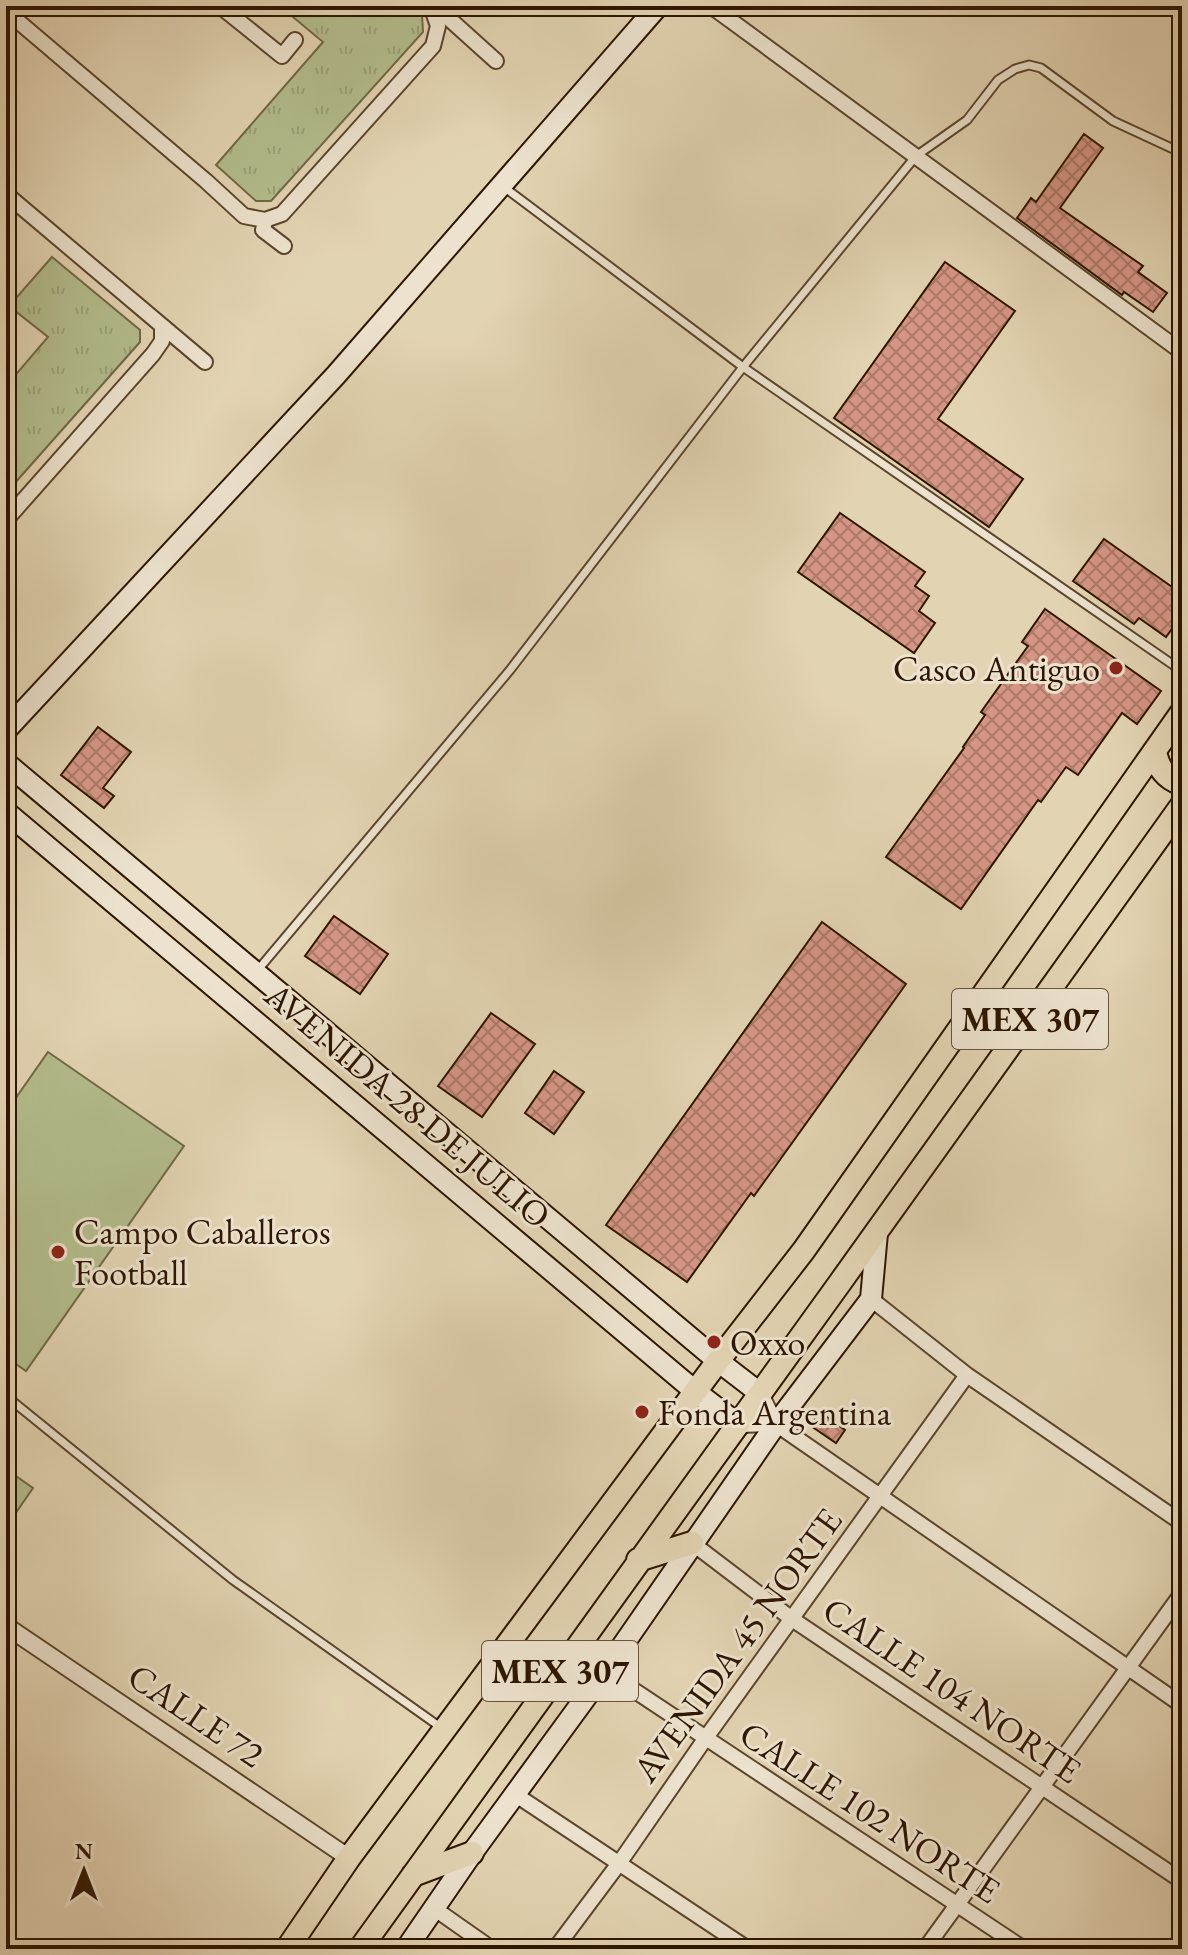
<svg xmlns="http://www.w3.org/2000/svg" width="1188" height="1955" viewBox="0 0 1188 1955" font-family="'EB Garamond',serif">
  <defs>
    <pattern id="grass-tufts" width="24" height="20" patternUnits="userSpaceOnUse" patternTransform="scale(2)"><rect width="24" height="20" fill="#b3bc8c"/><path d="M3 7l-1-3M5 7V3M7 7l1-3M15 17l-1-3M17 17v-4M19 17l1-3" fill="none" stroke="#9aa177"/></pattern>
    <pattern id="building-cross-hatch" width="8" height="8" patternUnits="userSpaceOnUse" patternTransform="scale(2)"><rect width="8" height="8" fill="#d59685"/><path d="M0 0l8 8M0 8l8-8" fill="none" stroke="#ad796a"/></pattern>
  </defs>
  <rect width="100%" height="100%" fill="#e2d3b2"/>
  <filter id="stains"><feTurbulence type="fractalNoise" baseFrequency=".0025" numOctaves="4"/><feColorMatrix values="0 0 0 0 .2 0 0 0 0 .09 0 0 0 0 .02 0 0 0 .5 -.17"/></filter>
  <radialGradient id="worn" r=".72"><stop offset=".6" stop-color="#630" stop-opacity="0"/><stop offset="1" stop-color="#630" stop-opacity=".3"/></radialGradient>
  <path fill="url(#grass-tufts)" stroke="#706946" stroke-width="2" d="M 293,6 L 410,6 L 422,15 L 423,32 L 271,201 L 256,201 L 216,165 L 323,42 L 287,12 Z
    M 52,257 L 140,330 L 140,342 L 6,493 L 6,386 L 48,337 L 9,306 Z"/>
  <path fill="#b3bc8c" stroke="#706946" stroke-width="2" d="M 48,1052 L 184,1146 L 26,1371 L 6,1357 L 6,1112 Z
    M 6,1469 L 33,1488 L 13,1517 L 6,1511 Z"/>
  <path fill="url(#building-cross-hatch)" stroke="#2e1600" stroke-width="2" d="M 1084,134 L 1103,148 L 1060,208 L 1143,266 L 1138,272 L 1167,293 L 1153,312 L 1124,292 L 1122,295 L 1017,218 L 1031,198 L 1036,202 Z
    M 945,262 L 1015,311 L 938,419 L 1023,479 L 989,527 L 834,418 Z
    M 840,513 L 925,572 L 915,586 L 929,596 L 919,611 L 935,623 L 914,653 L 798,572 Z
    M 1104,539 L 1182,594 L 1182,615 L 1166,637 L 1139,618 L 1134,624 L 1073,581 Z
    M 1045,609 L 1161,691 L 1137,724 L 1122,713 L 1078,775 L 1066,767 L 1041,802 L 1038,800 L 961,909 L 886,857 L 964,748 L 963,747 L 985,715 L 981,712 L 1028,646 L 1022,642 Z
    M 98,727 L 131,752 L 103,788 L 114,796 L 104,808 L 61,775 Z
    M 334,916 L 388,954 L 360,994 L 305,956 Z
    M 822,922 L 906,984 L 754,1196 L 751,1193 L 687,1282 L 606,1225 Z
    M 491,1013 L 535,1044 L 482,1117 L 438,1086 Z
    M 554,1071 L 584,1092 L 554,1134 L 525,1113 Z
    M 820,1412 L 845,1430 L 836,1443 L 811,1426 Z"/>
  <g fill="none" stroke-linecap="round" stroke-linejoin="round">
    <defs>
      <path id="service" d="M 504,187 L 743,367 L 1182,671
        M 257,971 L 510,670 L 743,367 L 916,156 L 967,120 L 998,80 L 1015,69 L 1029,65 L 1041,68 L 1113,121 L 1182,153
        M 6,1396 L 233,1580 L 443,1729"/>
      <path id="minor" d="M 220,6 L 282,56 L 295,40
        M 435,6 L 496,61
        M 711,6 L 1182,352
        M 6,11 L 206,181 L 244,216 L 265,220 L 282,214 L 433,46 L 438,26 L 431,6
        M 6,194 L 205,362
        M 265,220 L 263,230 L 284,246
        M 6,520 L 153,354 L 162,341 L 162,327
        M 871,1299 L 967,1375 L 1182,1523
        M 761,1394 L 776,1424 L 1182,1705
        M 739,1425 L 776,1424
        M 692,1543 L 792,1619 L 1182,1881
        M 605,1671 L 1024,1949
        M 516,1795 L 748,1949
        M 435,1909 L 492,1949
        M 555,1949 L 620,1862 L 705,1739 L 967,1375
        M 925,1949 L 1182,1593"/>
      <path id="tertiary" d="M 6,1626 L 349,1858"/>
      <path id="secondary" d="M 6,730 L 336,375 L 658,6
        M 6,763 L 718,1361 L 761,1394
        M 6,812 L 696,1392 L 739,1425
        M 406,1949 L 472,1853 L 605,1671 L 776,1424 L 871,1299 L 877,1233"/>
      <path id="trunk" d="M 1155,751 C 1158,768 1165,778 1182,784
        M 638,1560 L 692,1543
        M 413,1875 L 472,1853
        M 287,1949 L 349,1858 L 718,1361 L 804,1250 L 1182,712
        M 360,1949 C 634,1567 910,1188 1182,805"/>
    </defs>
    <use href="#service" stroke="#5b452c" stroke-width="11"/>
    <use href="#minor" stroke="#5b452c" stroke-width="18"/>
    <use href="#tertiary" stroke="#5b452c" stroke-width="20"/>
    <use href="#secondary" stroke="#2e1600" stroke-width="24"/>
    <use href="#trunk" stroke="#2e1600" stroke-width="26"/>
    <use href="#service" stroke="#ece2cd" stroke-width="7"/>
    <use href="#minor" stroke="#ece2cd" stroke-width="14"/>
    <use href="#tertiary" stroke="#ece2cd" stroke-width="16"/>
    <use href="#secondary" stroke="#ece2cd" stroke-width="20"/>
    <use href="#trunk" stroke="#e2d3b2" stroke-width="22"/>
  </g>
  <g fill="#8f2418" stroke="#ece2cd" stroke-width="3">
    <circle cx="1116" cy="668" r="8"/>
    <circle cx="58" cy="1252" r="8"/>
    <circle cx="714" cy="1342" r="8"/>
    <circle cx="642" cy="1412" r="8"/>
  </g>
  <g text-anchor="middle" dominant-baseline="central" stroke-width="6" stroke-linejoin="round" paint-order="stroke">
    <g fill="#ece2cd" stroke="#67533e" stroke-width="2">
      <rect x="952" y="989" width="156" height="60" rx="6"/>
      <rect x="482" y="1641" width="156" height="60" rx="6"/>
    </g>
    <g font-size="34" font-weight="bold" fill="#2e1600">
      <text x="1030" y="1019">MEX 307</text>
      <text x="560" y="1671">MEX 307</text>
    </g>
    <g font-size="36" fill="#2e1600" stroke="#ece2cd" text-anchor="start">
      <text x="1100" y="668" text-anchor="end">Casco Antiguo</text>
      <text x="74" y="1231">Campo Caballeros<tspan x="74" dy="41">Football</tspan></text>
      <text x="730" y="1342">Oxxo</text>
      <text x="658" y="1412">Fonda Argentina</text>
    </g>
    <g font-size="36" fill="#2e1600" stroke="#ece2cd">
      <text transform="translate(408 1105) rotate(40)">AVENIDA 28 DE JULIO</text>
      <text transform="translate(737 1645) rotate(-54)">AVENIDA 45 NORTE</text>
      <text transform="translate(952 1690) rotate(34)">CALLE 104 NORTE</text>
      <text transform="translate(196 1715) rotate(34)">CALLE 72</text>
      <text transform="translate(870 1812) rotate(33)">CALLE 102 NORTE</text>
    </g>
  </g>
  <rect width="1188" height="1955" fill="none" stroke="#e2d3b2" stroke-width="32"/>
  <rect x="8" y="8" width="1172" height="1939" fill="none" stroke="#2e1600" stroke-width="4"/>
  <rect x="16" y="16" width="1156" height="1923" fill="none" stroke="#2e1600" stroke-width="2"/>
  <g transform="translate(84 1871)" stroke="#ece2cd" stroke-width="6" paint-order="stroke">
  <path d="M0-6L14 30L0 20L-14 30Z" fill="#2e1600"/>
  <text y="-12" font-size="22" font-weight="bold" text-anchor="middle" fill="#2e1600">N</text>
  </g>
  <rect width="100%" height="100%" filter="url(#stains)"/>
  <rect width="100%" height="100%" fill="url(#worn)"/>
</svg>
